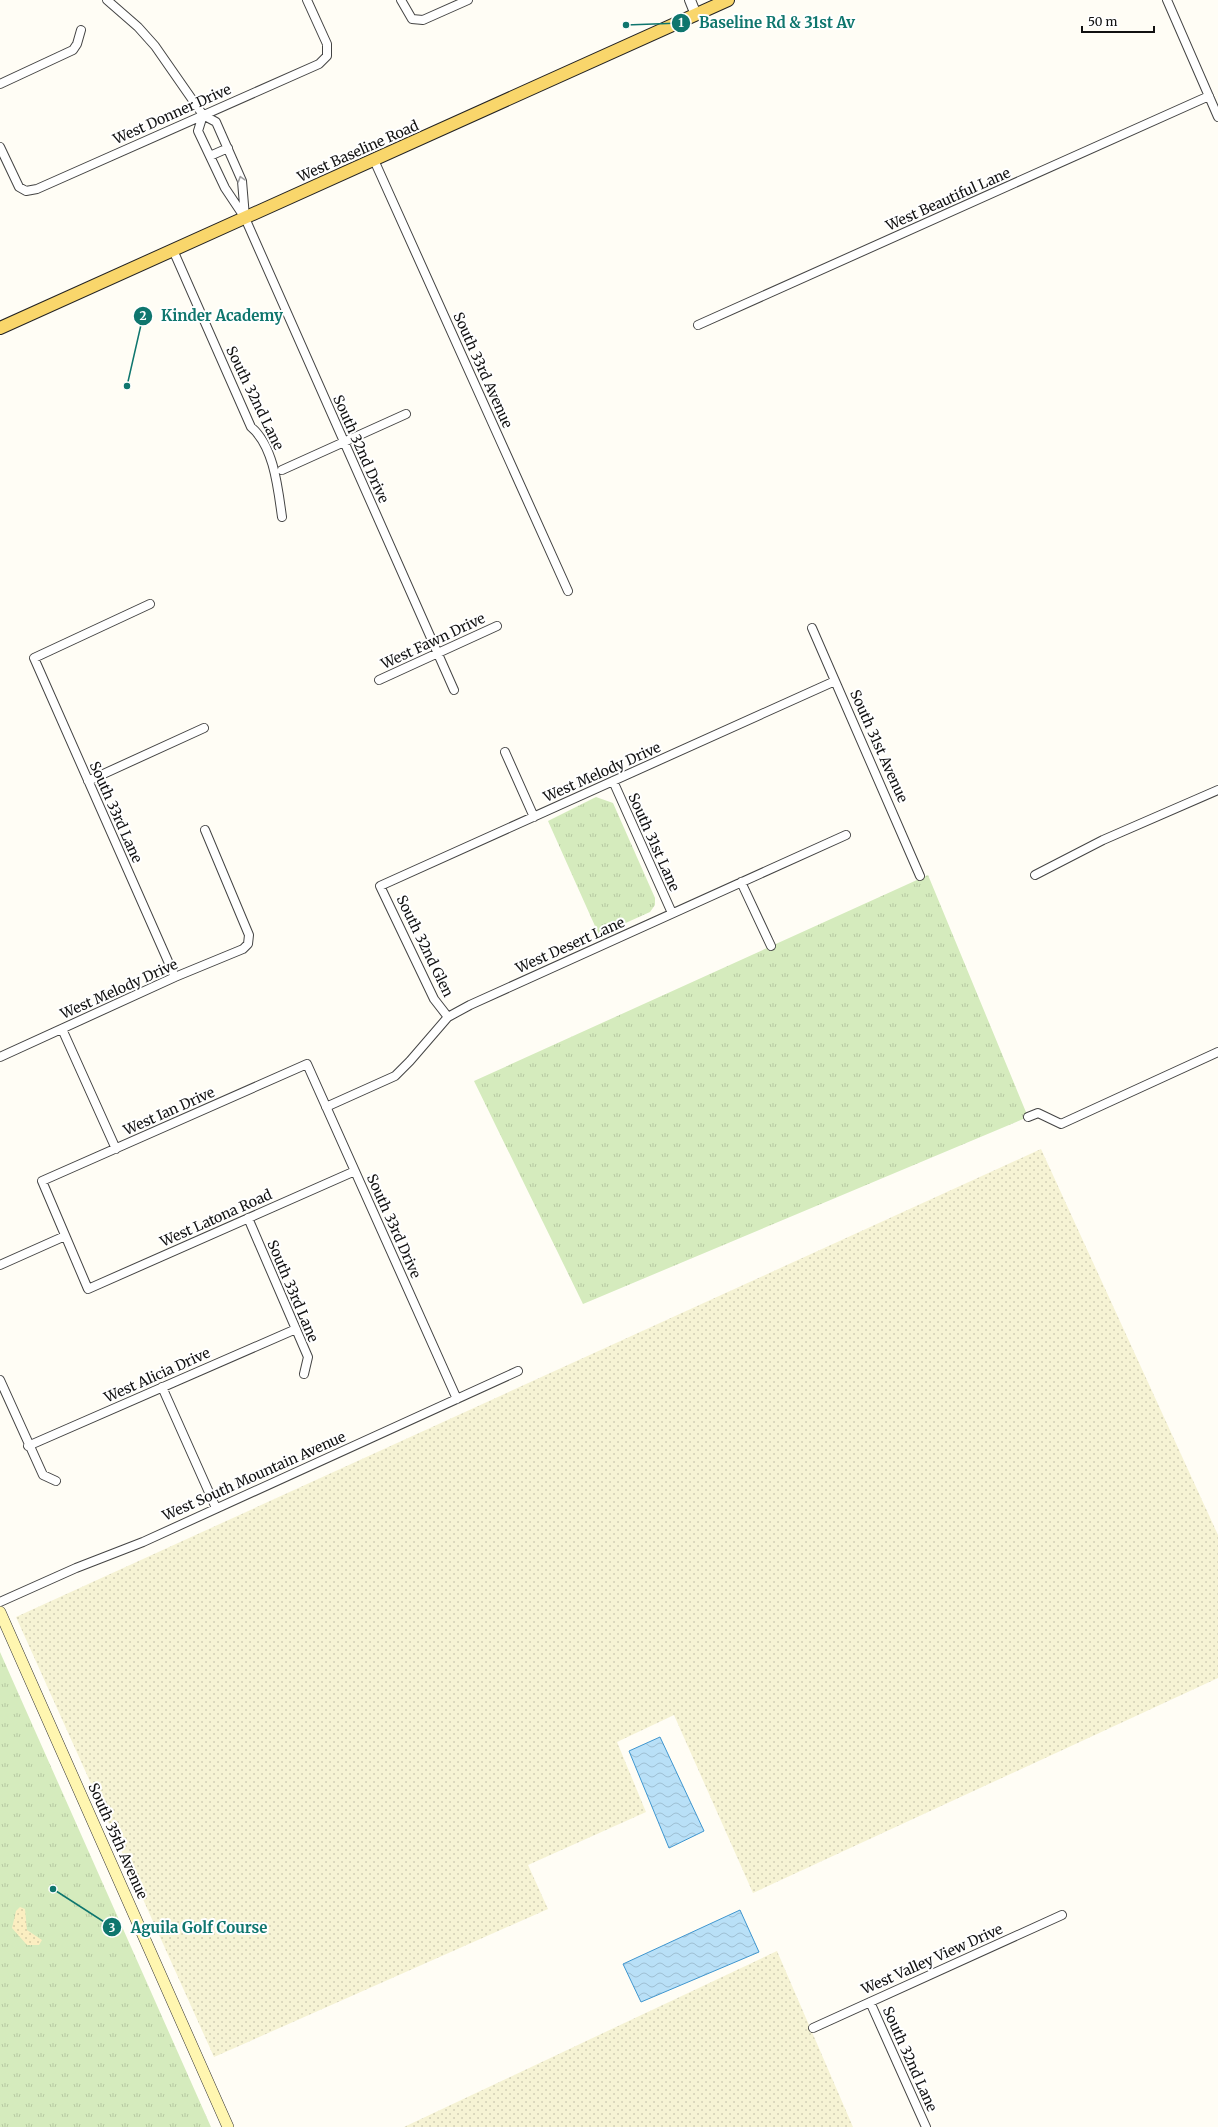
<svg xmlns="http://www.w3.org/2000/svg" width="1218" height="2127" viewBox="0 0 1218 2127" font-family="Merriweather,serif">
  <defs>
    <pattern id="farmland-dots" width="8" height="8" patternUnits="userSpaceOnUse"><rect width="8" height="8" fill="#f6f3d4"/><path d="M2 2h.1M6 6h.1" fill="none" stroke="#d2cfb5" stroke-width="1.8" stroke-linecap="round"/></pattern>
    <pattern id="grass-tufts" width="24" height="20" patternUnits="userSpaceOnUse"><rect width="24" height="20" fill="#d5ebbd"/><path d="M3 7l-1-3M5 7V3M7 7l1-3M15 17l-1-3M17 17v-4M19 17l1-3" fill="none" stroke="#b6c8a1"/></pattern>
    <pattern id="sand-dots" width="8" height="8" patternUnits="userSpaceOnUse"><rect width="8" height="8" fill="#fbeec1"/><path d="M2 2h.1M6 6h.1" fill="none" stroke="#d6cba5" stroke-width="1.8" stroke-linecap="round"/></pattern>
    <pattern id="water-waves" width="16" height="10" patternUnits="userSpaceOnUse"><rect width="16" height="10" fill="#b9e0f7"/><path d="M0 5q4-4 8 0t8 0" fill="none" stroke="#9ebfd3"/></pattern>
  </defs>
  <rect width="100%" height="100%" fill="#fffdf5"/>
  <path fill="url(#farmland-dots)" d="M 1041,1149 L 1218,1535 L 1218,1678 L 753,1893 L 674,1715 L 617,1742 L 646,1812 L 528,1865 L 548,1909 L 214,2057 L 16,1617 Z
    M 777,1951 L 853,2127 L 404,2127 Z"/>
  <path fill="url(#grass-tufts)" d="M 596,797 L 613,803 L 655,898 L 655,905 L 650,912 L 599,935 L 548,821 Z
    M 928,875 L 1028,1117 L 583,1304 L 474,1081 Z
    M 0,1652 L 211,2127 L 0,2127 Z"/>
  <path fill="url(#sand-dots)" d="M 20,1907 L 25,1909 L 27,1930 L 42,1940 L 39,1945 L 27,1945 L 12,1928 L 16,1911 Z"/>
  <path fill="url(#water-waves)" stroke="#3f96cf" d="M 660,1737 L 704,1831 L 669,1848 L 629,1751 Z
    M 740,1910 L 759,1952 L 641,2002 L 623,1964 Z"/>
  <g fill="none" stroke-linecap="round" stroke-linejoin="round">
    <defs>
      <path id="minor" d="M 107,0 L 138,27 L 155,46 L 203,115 L 216,122 L 242,181 L 245,217
        M 401,0 L 412,19 L 423,20 L 468,0
        M 1167,0 L 1218,117
        M 0,84 L 73,50 L 77,44 L 81,30
        M 203,115 L 198,131 L 225,188 L 245,218 L 454,690
        M 0,147 L 19,187 L 26,191 L 37,189 L 319,64 L 327,56 L 327,44 L 307,0
        M 210,156 L 228,148
        M 374,160 L 568,591
        M 173,250 L 251,427 C 274,446 278,489 282,517
        M 698,325 L 1209,96
        M 282,470 L 406,414
        M 150,604 L 34,658 L 175,977
        M 812,628 L 920,876
        M 379,680 L 497,626
        M 505,752 L 534,817
        M 88,781 L 204,728
        M 613,781 L 672,913
        M 1035,875 L 1103,840 L 1218,790
        M 741,882 L 771,946
        M 448,1017 L 434,999 L 380,886 L 835,681
        M 62,1029 L 116,1149
        M 0,1057 L 175,977 L 243,949 L 248,944 L 249,935 L 205,830
        M 326,1107 L 395,1076 L 410,1061 L 448,1017 L 470,1005 L 846,835
        M 1028,1117 L 1038,1113 L 1061,1124 L 1218,1052
        M 355,1171 L 88,1289 L 42,1181 L 307,1064 L 457,1399
        M 248,1218 L 308,1357 L 304,1374
        M 0,1265 L 65,1236
        M 0,1380 L 43,1475 L 56,1481
        M 162,1387 L 216,1508
        M 28,1446 L 296,1329
        M 0,1602 L 76,1568 L 143,1542 L 518,1371
        M 870,2002 L 926,2127
        M 813,2028 L 1062,1915"/>
      <path id="tertiary" d="M 690,0 L 696,15"/>
      <path id="secondary" d="M 0,1612 L 228,2127"/>
      <path id="primary" d="M 0,328 L 728,0"/>
    </defs>
    <use href="#minor" stroke="#444" stroke-width="10"/>
    <use href="#tertiary" stroke="#444" stroke-width="12"/>
    <use href="#secondary" stroke="#333" stroke-width="12"/>
    <use href="#primary" stroke="#222" stroke-width="14"/>
    <use href="#minor" stroke="#fff" stroke-width="8"/>
    <use href="#tertiary" stroke="#fff" stroke-width="10"/>
    <use href="#secondary" stroke="#fff6b0" stroke-width="11"/>
    <use href="#primary" stroke="#f9d66b" stroke-width="12"/>
  </g>
  <defs><path id="oneway-chevron" d="M-2-3.5L2.5 0L-2 3.5" fill="none" stroke-width="1.6" stroke-linecap="round" stroke-linejoin="round"/></defs>
  <use stroke="#a0a0a0" href="#oneway-chevron" transform="translate(241 179) rotate(-107)"/>
  <g text-anchor="middle" dominant-baseline="central" stroke-width="4" stroke-linejoin="round" paint-order="stroke">
    <g font-size="14" fill="#111" stroke="#fff">
      <text transform="translate(172 114) rotate(-24)">West Donner Drive</text>
      <text transform="translate(358 151) rotate(-24)">West Baseline Road</text>
      <text transform="translate(948 199) rotate(-24)">West Beautiful Lane</text>
      <text transform="translate(483 370) rotate(66)">South 33rd Avenue</text>
      <text transform="translate(255 398) rotate(64)">South 32nd Lane</text>
      <text transform="translate(361 449) rotate(66)">South 32nd Drive</text>
      <text transform="translate(433 641) rotate(-25)">West Fawn Drive</text>
      <text transform="translate(879 746) rotate(66)">South 31st Avenue</text>
      <text transform="translate(602 772) rotate(-24)">West Melody Drive</text>
      <text transform="translate(116 812) rotate(66)">South 33rd Lane</text>
      <text transform="translate(654 842) rotate(66)">South 31st Lane</text>
      <text transform="translate(570 945) rotate(-24)">West Desert Lane</text>
      <text transform="translate(425 946) rotate(64)">South 32nd Glen</text>
      <text transform="translate(119 989) rotate(-24)">West Melody Drive</text>
      <text transform="translate(169 1111) rotate(-24)">West Ian Drive</text>
      <text transform="translate(216 1218) rotate(-24)">West Latona Road</text>
      <text transform="translate(394 1226) rotate(66)">South 33rd Drive</text>
      <text transform="translate(293 1291) rotate(67)">South 33rd Lane</text>
      <text transform="translate(157 1375) rotate(-24)">West Alicia Drive</text>
      <text transform="translate(254 1476) rotate(-24)">West South Mountain Avenue</text>
      <text transform="translate(118 1841) rotate(66)">South 35th Avenue</text>
      <text transform="translate(932 1959) rotate(-24)">West Valley View Drive</text>
      <text transform="translate(910 2059) rotate(66)">South 32nd Lane</text>
    </g>
  </g>
  <path fill="none" stroke="#0f766e" stroke-width="1.5" d="M626 25L681 23M127 386L143 316M53 1889L112 1927"/>
  <g fill="#0f766e" stroke="#fff" stroke-width="1.5">
    <circle cx="626" cy="25" r="4"/>
    <circle cx="127" cy="386" r="4"/>
    <circle cx="53" cy="1889" r="4"/>
    <circle cx="681" cy="23" r="10"/>
    <circle cx="143" cy="316" r="10"/>
    <circle cx="112" cy="1927" r="10"/>
  </g>
  <g font-size="12" text-anchor="middle" font-weight="bold" fill="#fff">
    <text x="681" y="27">1</text>
    <text x="143" y="320">2</text>
    <text x="112" y="1932">3</text>
  </g>
  <g font-size="15" text-anchor="middle" font-weight="bold" fill="#0f766e" stroke="#fff" stroke-width="4" stroke-linejoin="round" paint-order="stroke">
    <text x="777" y="28">Baseline Rd &amp; 31st Av</text>
    <text x="222" y="321">Kinder Academy</text>
    <text x="199" y="1933">Aguila Golf Course</text>
  </g>
  <path d="M1082 26v6h72v-6" fill="none" stroke="#111111" stroke-width="2"/>
  <text x="1088" y="26" font-size="12" fill="#111111" stroke="#ffffff" stroke-width="3" paint-order="stroke">50 m</text>
</svg>
